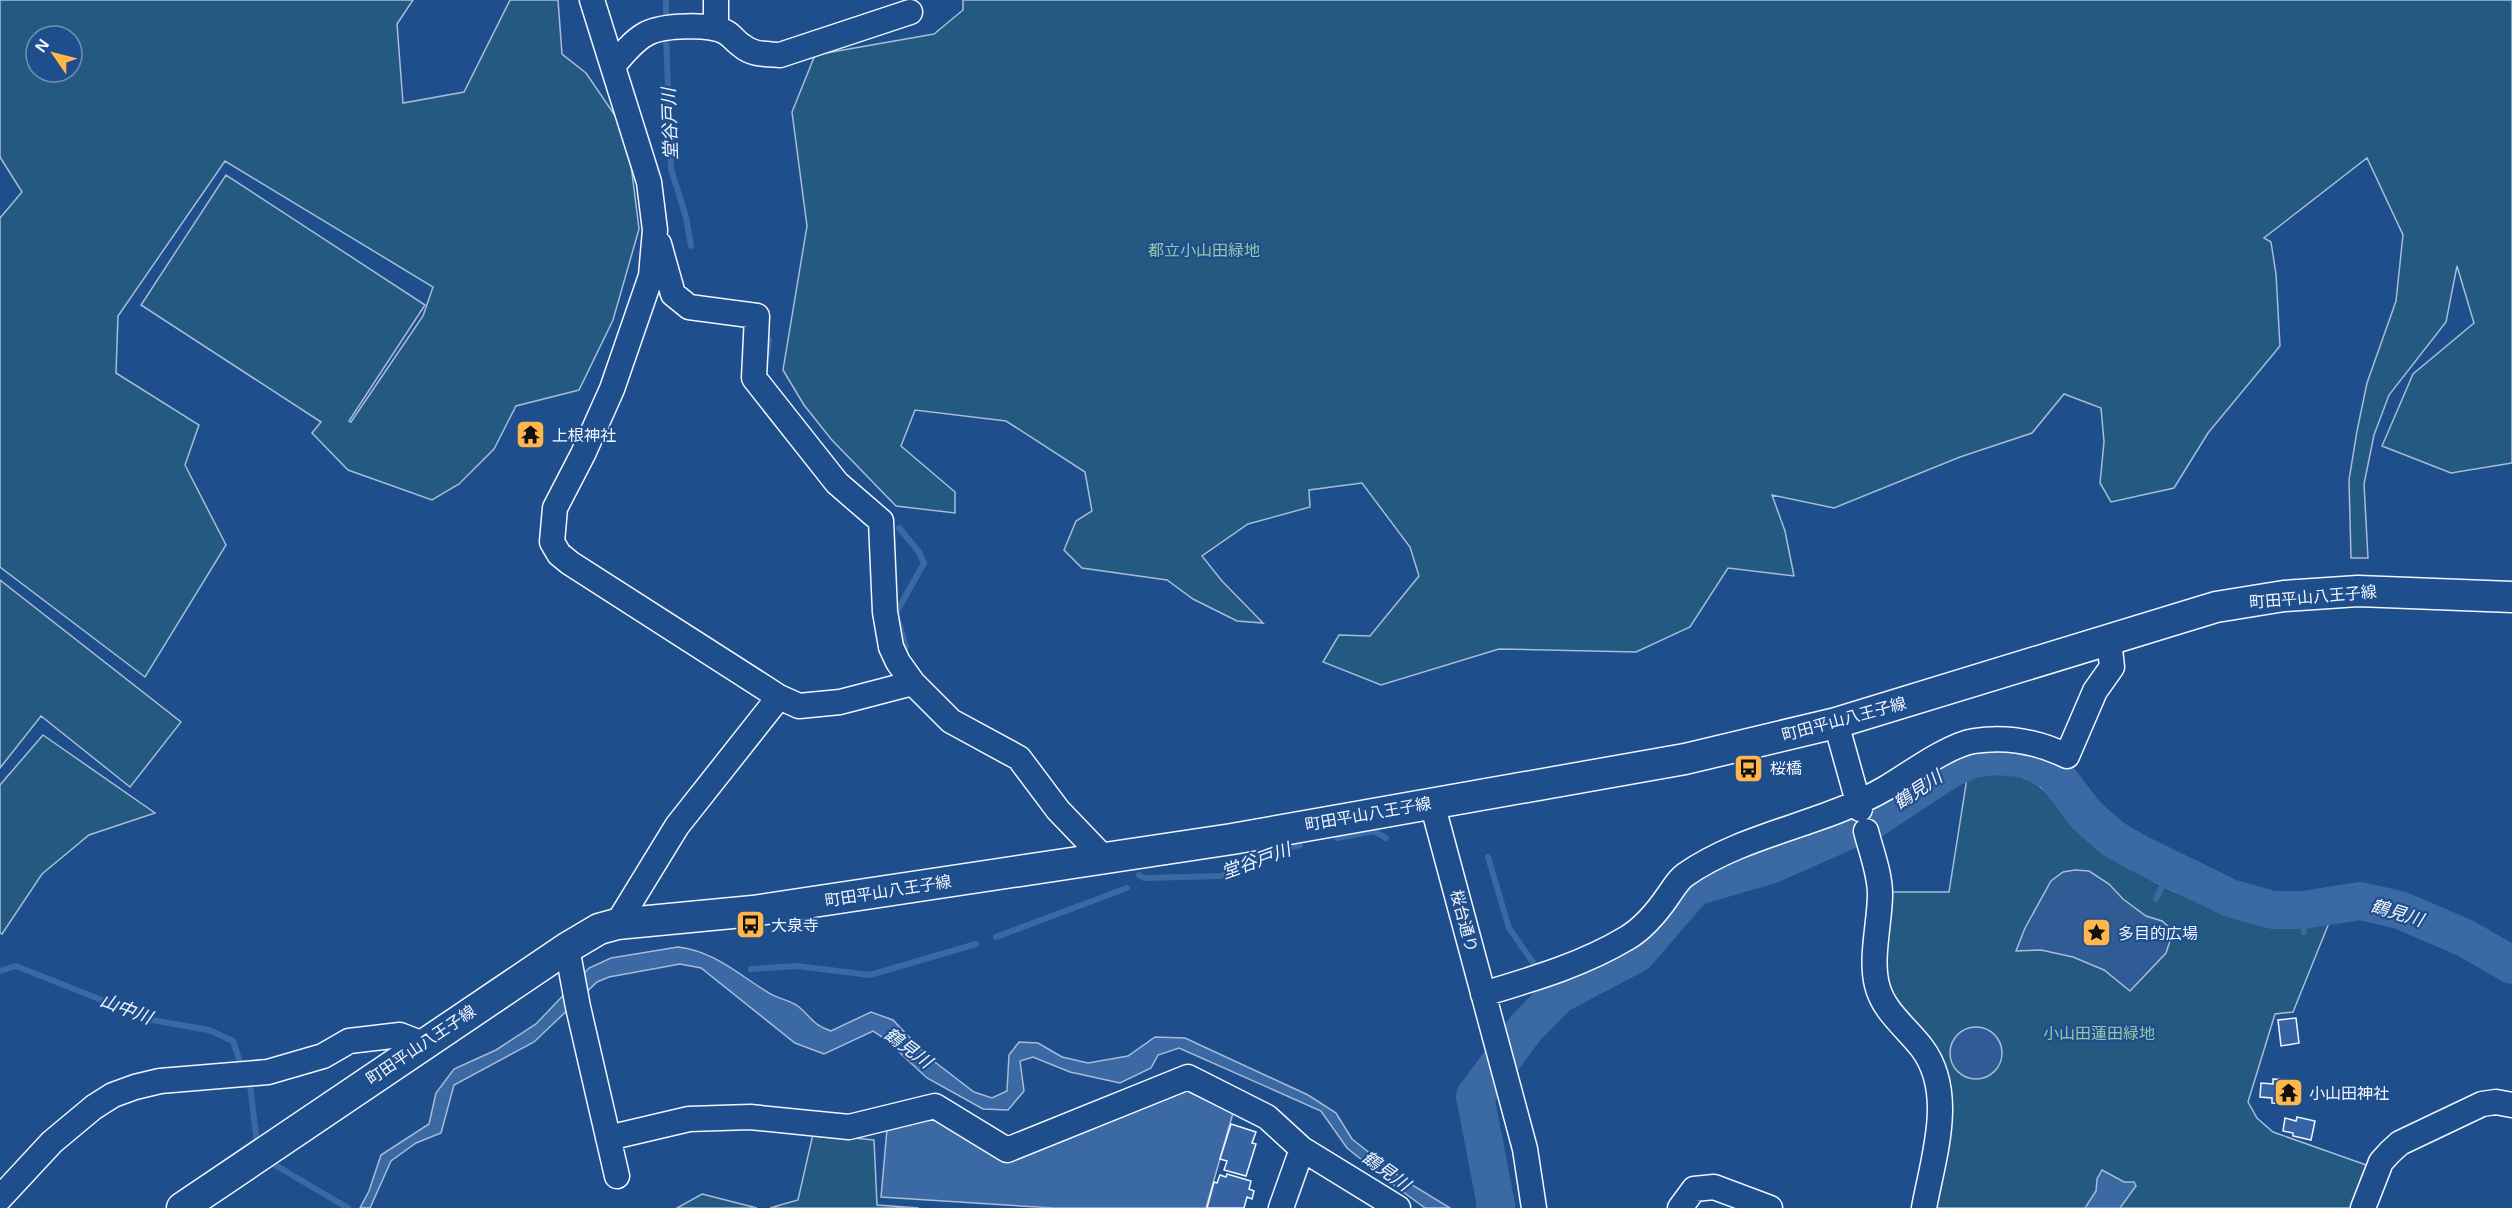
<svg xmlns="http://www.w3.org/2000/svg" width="2512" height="1208" viewBox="0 0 2512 1208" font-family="Arial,'Noto Sans JP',sans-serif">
  <rect width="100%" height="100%" fill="#1f4e8c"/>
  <path fill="#245a82" stroke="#a8bbd7" stroke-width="1.5" fill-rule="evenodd" d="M 0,0 L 413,0 L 397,24 L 403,103 L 464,92 L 510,0 L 558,0 L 562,54 L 586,73 L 627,133 L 639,229 L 613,320 L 579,390 L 516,406 L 494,449 L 459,484 L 432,500 L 348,470 L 312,433 L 321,422 L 141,305 L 226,175 L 425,305 L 349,421 L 351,422 L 423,316 L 433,287 L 225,161 L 118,316 L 116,373 L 199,425 L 185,465 L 226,545 L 145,677 L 0,567 L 0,218 L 22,192 L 0,157 ZM 36,36 L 72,36 L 72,72 L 36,72 Z
    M 963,0 L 2512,0 L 2512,463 L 2451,473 L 2382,446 L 2413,374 L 2474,323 L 2457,266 L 2446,322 L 2389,395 L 2374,435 L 2364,484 L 2368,558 L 2351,558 L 2349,480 L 2357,431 L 2367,383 L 2396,301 L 2403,235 L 2367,158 L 2264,238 L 2271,242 L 2276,274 L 2280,346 L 2208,433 L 2174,488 L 2111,502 L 2100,483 L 2104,442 L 2101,408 L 2064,394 L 2032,433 L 1960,457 L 1834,508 L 1772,495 L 1785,531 L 1794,576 L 1728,568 L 1690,627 L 1636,652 L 1499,649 L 1381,685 L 1323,662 L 1339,635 L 1370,636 L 1419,576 L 1410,547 L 1362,483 L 1309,490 L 1310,507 L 1248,524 L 1202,556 L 1222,581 L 1263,623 L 1237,621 L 1193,599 L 1167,580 L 1082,568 L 1064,550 L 1076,521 L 1092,511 L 1085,472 L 1006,421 L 915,410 L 901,446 L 955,492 L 955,513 L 896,506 L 831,439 L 804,405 L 783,370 L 807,226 L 792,112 L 815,55 L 934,34 L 963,10 Z
    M 0,580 L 181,722 L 130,787 L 41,716 L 0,768 Z
    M 43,735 L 155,813 L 89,835 L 42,874 L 2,934 L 0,933 L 0,785 Z
    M 2009,772 C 2053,784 2051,805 2081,832 C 2127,873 2210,914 2272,922 C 2292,925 2312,921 2331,918 L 2293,1012 L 2275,1014 L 2248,1102 L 2257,1118 L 2273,1132 L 2369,1166 L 2353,1208 L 1934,1208 L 1948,1129 L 1890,998 L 1884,968 L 1887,892 L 1949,892 L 1967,778 L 1979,773 Z
    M 813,1134 L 874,1140 L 877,1205 L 919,1208 L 770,1208 L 798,1200 Z
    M 702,1194 L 757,1208 L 677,1208 Z"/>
  <path fill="#305b95" stroke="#a8bbd7" stroke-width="1.5" d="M 2075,870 L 2089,871 L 2109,884 L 2123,899 L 2146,916 L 2162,921 L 2170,928 L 2171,938 L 2166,953 L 2130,991 L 2104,970 L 2073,957 L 2041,950 L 2016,951 L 2025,928 L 2051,881 L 2063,872 Z
    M1950 1053a26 26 0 1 1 52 0a26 26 0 1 1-52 0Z"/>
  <path fill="#3b69a3" stroke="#a8bbd7" stroke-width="1.5" d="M 678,947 C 714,951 739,975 769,993 C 778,999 791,1000 799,1007 C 812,1018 813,1025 831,1031 L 871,1012 L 893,1020 L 927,1056 L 974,1092 L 992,1098 L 1007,1091 L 1009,1055 L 1019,1042 L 1038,1043 L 1062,1057 L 1088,1063 L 1128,1056 L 1155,1037 L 1185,1038 L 1308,1095 L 1336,1113 L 1352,1139 L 1404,1180 L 1450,1208 L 1425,1208 L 1387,1180 L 1347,1148 L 1321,1111 L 1179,1048 L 1158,1055 L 1151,1068 L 1120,1083 L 1070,1072 L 1033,1057 L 1020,1061 L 1024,1091 L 1008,1110 L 983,1109 L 927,1078 L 884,1038 L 873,1031 L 824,1054 L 795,1043 L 701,968 L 680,964 L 609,977 L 597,982 L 534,1042 L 454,1085 L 441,1133 L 416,1143 L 391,1161 L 370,1208 L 360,1208 L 369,1191 L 381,1155 L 429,1124 L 436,1093 L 454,1069 L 496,1050 L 536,1024 L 589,968 L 611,958 Z
    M 1185,1090 L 1233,1113 L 1206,1208 L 1053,1208 L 881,1197 L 887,1129 L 931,1118 L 1008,1162 Z
    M 2102,1170 L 2124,1182 L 2134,1182 L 2136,1186 L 2120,1208 L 2085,1208 L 2096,1191 L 2097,1179 Z"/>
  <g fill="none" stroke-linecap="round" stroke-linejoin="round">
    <path stroke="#3b69a3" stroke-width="6" d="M 666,23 L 666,0
      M 666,34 L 671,169 L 686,217 L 691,246
      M 767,354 L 769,340
      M 899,528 L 919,552 L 924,563 L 896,613 L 906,647
      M 1337,838 L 1374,831 L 1386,838
      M 1488,857 L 1509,928 L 1534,964
      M 1139,875 L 1144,878 L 1221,876 L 1281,849 L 1300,845
      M 2156,899 L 2171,869
      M 2303,910 L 2304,932
      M 996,937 L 1127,888
      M 751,969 L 797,966 L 870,975 L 976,944
      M 0,971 L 16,966 L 152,1020 L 209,1030 L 233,1041 L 240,1062
      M 1552,988 L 1558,995
      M 250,1085 L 257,1144
      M 270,1162 L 348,1208"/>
    <path stroke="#3b69a3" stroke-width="38" d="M 1495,1208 L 1496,1205 L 1475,1096 L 1525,1029 L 1558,995 L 1636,954 L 1694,887 L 1770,865 L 1874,819 L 1950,769 L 1972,759 L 1998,756 L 2029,759 L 2054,773 L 2086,815 L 2112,838 L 2138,853 L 2230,898 L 2273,910 L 2303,910 L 2360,901 L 2400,910 L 2465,938 L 2512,965"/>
  </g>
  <path fill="#3563a3" stroke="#f2f6ff" stroke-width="1.5" d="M 2296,1018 L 2299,1043 L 2281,1046 L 2278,1020 Z
    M 2273,1079 L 2291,1080 L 2290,1086 L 2294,1086 L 2293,1100 L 2289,1099 L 2289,1104 L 2272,1103 L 2272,1098 L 2260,1097 L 2261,1083 L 2273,1084 Z
    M 2297,1117 L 2315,1121 L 2311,1140 L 2293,1136 L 2293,1133 L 2283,1131 L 2285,1118 L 2296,1121 Z
    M 1231,1124 L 1256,1132 L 1252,1143 L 1256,1144 L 1246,1176 L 1224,1170 L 1227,1161 L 1220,1159 Z
    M 1227,1174 L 1251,1181 L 1249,1189 L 1254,1191 L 1252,1199 L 1247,1197 L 1244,1208 L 1207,1208 L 1214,1182 L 1217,1183 L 1220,1175 L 1226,1177 Z"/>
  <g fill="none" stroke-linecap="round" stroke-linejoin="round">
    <defs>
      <path id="minor" d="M 592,0 L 649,182 L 655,230 L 651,276 L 612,389 L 583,454 L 555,508 L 552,542 L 559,554 L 570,563 L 779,697 L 799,706 L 840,702 L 913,683
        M 716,28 L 716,0
        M 613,66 C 622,55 633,41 646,34 C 662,25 711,23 727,33 C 732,36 736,42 741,45 C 752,55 766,54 780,55 L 910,12
        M 659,244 L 673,294 L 689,307 L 757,316 L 754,378 L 837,483 L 881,521 L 885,612 L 891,647 L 898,662 L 913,683 L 951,721 L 1019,758 L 1058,810 L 1104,858
        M 1836,723 L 1860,809
        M 1432,803 L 1525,1149 L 1534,1208
        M 1866,831 C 1871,851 1880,873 1880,894 C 1880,922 1870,958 1877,985 C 1883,1011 1907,1028 1922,1048 C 1956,1093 1933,1158 1924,1208
        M 617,924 L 677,826 L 779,697
        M 567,948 L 578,1007 L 617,1176
        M 1483,994 C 1533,979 1582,965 1627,938 C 1644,928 1657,912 1668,896 C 1673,889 1678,880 1685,875 C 1745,833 1823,825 1886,788 C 1908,775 1948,745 1974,741 C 2006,736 2038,742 2067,756 L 2095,691 L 2112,667 L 2109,640
        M 608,1138 L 689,1119 L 750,1117 L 849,1127 L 935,1106 L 1007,1150 L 1188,1077 L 1267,1117 L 1302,1149
        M 0,1198 L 52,1142 L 94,1107 L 113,1095 L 135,1087 L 160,1081 L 268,1072 L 323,1056 L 349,1041 L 400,1035 L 423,1044
        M 1281,1208 L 1302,1149 L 1398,1208
        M 1680,1208 L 1694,1189 L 1714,1187 L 1770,1208
        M 2363,1208 L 2381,1162 L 2390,1152 L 2400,1143 L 2482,1104 L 2496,1102 L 2512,1105"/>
      <path id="major" d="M 182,1208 L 567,948 L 599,929 L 617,924 L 753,911 L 1232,839 L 1685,759 L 1836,723 L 2216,607 L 2284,596 L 2358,591 L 2512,597"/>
    </defs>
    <use href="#minor" stroke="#f2f6ff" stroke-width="27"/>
    <use href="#major" stroke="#f2f6ff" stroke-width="33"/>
    <use href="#minor" stroke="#1f4e8c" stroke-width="24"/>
    <use href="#major" stroke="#1f4e8c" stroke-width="30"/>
  </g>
  <defs>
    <symbol id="temple-square" viewBox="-11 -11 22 22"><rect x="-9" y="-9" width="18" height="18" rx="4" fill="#ffb74d" stroke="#1f4e8c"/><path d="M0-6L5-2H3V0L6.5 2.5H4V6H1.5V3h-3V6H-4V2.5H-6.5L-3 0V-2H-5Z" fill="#111"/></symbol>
    <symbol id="bus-square" viewBox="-11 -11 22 22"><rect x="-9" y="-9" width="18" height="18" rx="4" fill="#ffb74d" stroke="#1f4e8c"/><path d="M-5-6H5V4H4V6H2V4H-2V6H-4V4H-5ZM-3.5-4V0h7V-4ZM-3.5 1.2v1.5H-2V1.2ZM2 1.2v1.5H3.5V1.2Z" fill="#111"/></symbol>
    <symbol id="sight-square" viewBox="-11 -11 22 22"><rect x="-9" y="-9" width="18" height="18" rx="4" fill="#ffb74d" stroke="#1f4e8c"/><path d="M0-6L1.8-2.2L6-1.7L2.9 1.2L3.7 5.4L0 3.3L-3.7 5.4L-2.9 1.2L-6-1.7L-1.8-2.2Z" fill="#111"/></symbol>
  </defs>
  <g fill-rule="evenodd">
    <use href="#temple-square" x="514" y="418" width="33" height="33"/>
    <use href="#bus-square" x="1732" y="752" width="33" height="33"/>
    <use href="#bus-square" x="734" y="908" width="33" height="33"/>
    <use href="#sight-square" x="2080" y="916" width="33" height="33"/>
    <use href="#temple-square" x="2272" y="1076" width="33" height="33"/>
  </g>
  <g text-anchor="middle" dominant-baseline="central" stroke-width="4.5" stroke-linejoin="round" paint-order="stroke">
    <g font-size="16" fill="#97c8a6" stroke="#1f4e8c">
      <text x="1204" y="250">都立小山田緑地</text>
      <text x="2099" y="1033">小山田蓮田緑地</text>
    </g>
    <g font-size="16" fill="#f2f6ff" stroke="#1f4e8c" text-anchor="start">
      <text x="552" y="435">上根神社</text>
      <text x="1770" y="768">桜橋</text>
      <text x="771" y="925">大泉寺</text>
      <text x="2118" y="933">多目的広場</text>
      <text x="2309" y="1093">小山田神社</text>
    </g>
    <g font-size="16" fill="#f2f6ff" stroke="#1f4e8c">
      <text transform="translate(2313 597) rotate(-5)">町田平山八王子線</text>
      <text transform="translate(1844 719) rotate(-15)">町田平山八王子線</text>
      <text transform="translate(1368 814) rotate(-10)">町田平山八王子線</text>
      <text transform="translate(888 891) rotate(-9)">町田平山八王子線</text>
      <text transform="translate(1464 921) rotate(75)">桜台通り</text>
      <text transform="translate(421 1045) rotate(-34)">町田平山八王子線</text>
    </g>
    <g font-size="18" font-style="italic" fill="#f2f6ff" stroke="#1f4e8c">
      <text transform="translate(670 124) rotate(-92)">堂谷戸川</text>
      <text transform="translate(1918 790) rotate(-34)">鶴見川</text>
      <text transform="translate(1256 861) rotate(-20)">堂谷戸川</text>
      <text transform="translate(2397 913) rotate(17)">鶴見川</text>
      <text transform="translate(126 1009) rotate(21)">山中川</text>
      <text transform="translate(908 1048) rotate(37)">鶴見川</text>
      <text transform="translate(1386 1171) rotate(36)">鶴見川</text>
    </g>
  </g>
  <g transform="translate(54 54) rotate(305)"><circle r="28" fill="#1f4e8c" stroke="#7391ba" stroke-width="1.5"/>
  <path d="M0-4.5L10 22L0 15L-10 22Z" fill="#ffb74d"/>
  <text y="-9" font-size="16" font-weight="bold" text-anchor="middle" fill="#f2f6ff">N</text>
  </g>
</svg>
